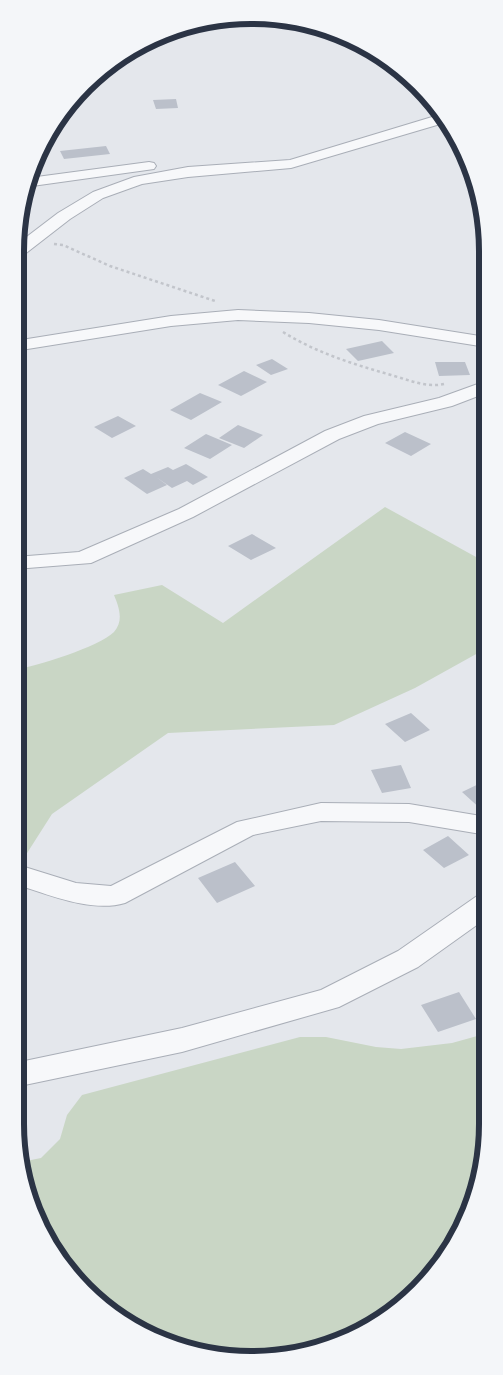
<svg xmlns="http://www.w3.org/2000/svg" width="503" height="1375" viewBox="0 0 503 1375" font-family="Ubuntu,sans-serif">
  <rect width="100%" height="100%" fill="#e4e7ec"/>
  <path fill="#c9d6c5" d="M 385,507 L 487,563 L 487,648 L 415,688 L 334,725 L 168,733 L 52,814 L 15,872 L 15,670 C 36,666 99,647 114,632 C 124,621 119,607 114,595 L 162,585 L 223,623 Z
    M 488,1033 L 488,1123 L 480,1185 L 439,1267 L 383,1320 L 298,1355 L 220,1358 L 134,1328 L 74,1279 L 28,1200 L 21,1162 L 41,1158 L 60,1139 L 67,1115 L 82,1095 L 300,1037 L 326,1037 L 376,1047 L 401,1049 L 452,1043 Z"/>
  <path fill="#bbc0ca" d="M 176,99 L 178,108 L 156,109 L 153,100 Z
    M 106,146 L 110,154 L 64,159 L 60,151 Z
    M 382,341 L 394,353 L 358,361 L 346,349 Z
    M 272,359 L 288,369 L 271,375 L 256,365 Z
    M 435,362 L 465,362 L 470,375 L 439,376 Z
    M 244,371 L 267,382 L 241,396 L 218,385 Z
    M 200,393 L 222,402 L 191,420 L 170,410 Z
    M 118,416 L 136,426 L 112,438 L 94,427 Z
    M 238,425 L 263,435 L 244,448 L 219,438 Z
    M 405,432 L 431,444 L 411,456 L 385,443 Z
    M 206,434 L 232,445 L 210,459 L 184,448 Z
    M 186,464 L 208,477 L 193,485 L 187,481 L 172,488 L 156,477 L 167,485 L 147,494 L 124,478 L 143,469 L 151,474 L 168,467 L 173,470 Z
    M 252,534 L 276,548 L 251,560 L 228,546 Z
    M 411,713 L 430,730 L 405,742 L 385,724 Z
    M 401,765 L 411,788 L 382,793 L 371,770 Z
    M 487,780 L 487,809 L 483,811 L 462,792 Z
    M 448,836 L 469,855 L 444,868 L 423,850 Z
    M 235,862 L 255,886 L 217,903 L 198,878 Z
    M 459,992 L 476,1019 L 438,1032 L 421,1005 Z"/>
  <g fill="none" stroke-linecap="round" stroke-linejoin="round">
    <defs>
      <path id="minor" d="M 442,114 L 447,122 L 291,168 L 188,177 L 142,184 L 103,198 L 70,219 L 21,257 L 15,259 L 16,245 L 58,213 L 93,192 L 134,177 L 188,167 L 290,160 Z
        M 149,162 L 154,163 L 156,166 L 154,169 L 25,187 L 29,178 Z
        M 238,310 L 309,313 L 379,320 L 486,337 L 486,347 L 379,330 L 309,323 L 238,320 L 171,326 L 15,351 L 15,341 L 171,316 Z
        M 486,381 L 486,393 L 452,406 L 378,424 L 339,439 L 193,517 L 91,563 L 15,569 L 15,557 L 79,552 L 179,509 L 325,431 L 364,416 L 439,398 Z
        M 321,803 L 409,804 L 487,817 L 487,835 L 409,822 L 321,821 L 253,835 L 125,903 C 91,913 47,894 15,884 L 15,864 L 76,883 L 111,886 L 237,822 Z
        M 487,893 L 488,917 L 418,967 L 339,1007 L 182,1052 L 15,1087 L 15,1063 L 182,1028 L 321,990 L 398,951 L 477,896 Z"/>
    </defs>
    <use href="#minor" stroke="#a9aeb7" stroke-width="2"/>
    <path stroke="#c2c5cb" stroke-width="2.5" stroke-dasharray="3 3" stroke-linecap="butt" d="M 54,244 L 63,245 L 110,266 L 215,301
      M 283,332 C 317,353 353,364 391,375 C 409,380 426,388 444,384"/>
    <use href="#minor" fill="#f7f8fa" fill-rule="evenodd"/>
  </g>
  <path d="M0 0H503V1375H0ZM251 24H252A227 227 0 0 1 479 251V1124A227 227 0 0 1 252 1351H251A227 227 0 0 1 24 1124V251A227 227 0 0 1 251 24Z" fill="#f4f6f9" fill-rule="evenodd"/>
  <path fill="none" stroke="#2b3445" stroke-width="6" d="M251 24H252A227 227 0 0 1 479 251V1124A227 227 0 0 1 252 1351H251A227 227 0 0 1 24 1124V251A227 227 0 0 1 251 24Z"/>
</svg>
